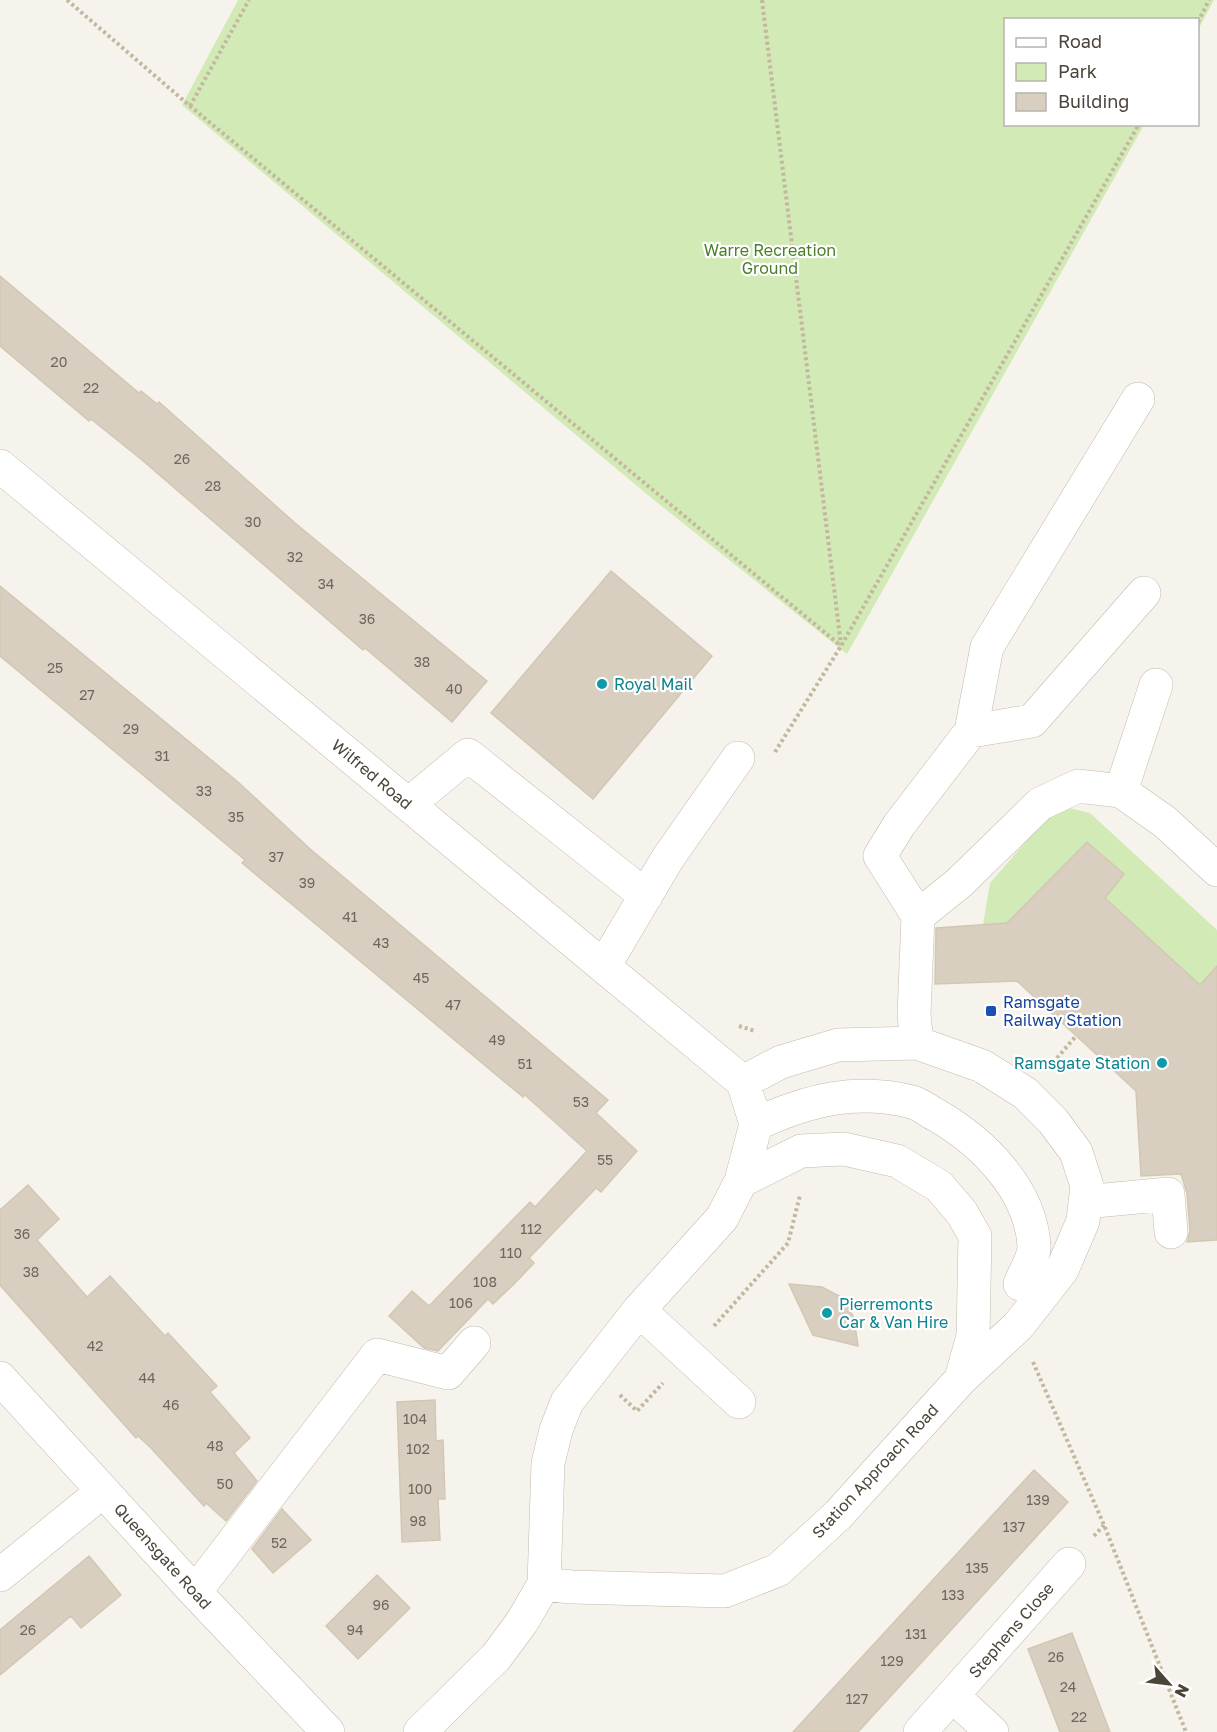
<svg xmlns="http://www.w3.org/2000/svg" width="1217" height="1732" viewBox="0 0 1217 1732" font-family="'Golos Text',sans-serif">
  <rect width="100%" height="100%" fill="#f6f3ec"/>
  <path fill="#d2eab5" d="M 238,0 L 1214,0 L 1198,30 L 1198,20 L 1006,20 L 1006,124 L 1144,125 L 847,654 L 649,496 L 182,105 Z
    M 1065,807 L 1090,813 L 1217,930 L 1217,966 L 1200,985 L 1105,898 L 1124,874 L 1088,842 L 1007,923 L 983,925 L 990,883 L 1050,814 Z"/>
  <path fill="#d8cfc1" stroke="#d3c7b4" stroke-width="1.5" d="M 0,276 L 139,393 L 141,391 L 157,404 L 159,402 L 295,523 L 487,681 L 452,722 L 365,648 L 363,650 L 142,460 L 91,419 L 89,421 L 0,346 Z
    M 611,571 L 712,656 L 593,799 L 491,713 Z
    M 0,586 L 238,782 L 309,848 L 608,1100 L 596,1113 L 637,1151 L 601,1192 L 596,1188 L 529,1258 L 534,1263 L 514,1284 L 493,1304 L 488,1299 L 438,1351 L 424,1348 L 389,1316 L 412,1291 L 429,1306 L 530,1202 L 535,1207 L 587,1151 L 525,1095 L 523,1097 L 306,916 L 242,863 L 245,860 L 202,824 L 0,656 Z
    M 1087,842 L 1124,874 L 1105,898 L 1200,985 L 1217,966 L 1217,1240 L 1187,1242 L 1190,1231 L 1187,1193 L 1181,1174 L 1141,1176 L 1136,1091 L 1017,981 L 935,984 L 936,928 L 1007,923 Z
    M 28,1185 L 59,1219 L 37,1240 L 87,1297 L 110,1276 L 165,1336 L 168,1333 L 217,1386 L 210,1392 L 250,1438 L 234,1453 L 257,1481 L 226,1521 L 206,1503 L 204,1506 L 150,1447 L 138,1436 L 136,1438 L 0,1285 L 0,1210 Z
    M 789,1284 L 822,1287 L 843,1298 L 854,1318 L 858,1346 L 813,1335 Z
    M 435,1400 L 436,1441 L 443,1440 L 445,1499 L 438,1499 L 440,1540 L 402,1542 L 397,1402 Z
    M 1034,1470 L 1068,1502 L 858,1732 L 793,1732 Z
    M 282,1509 L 311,1540 L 273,1573 L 252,1549 Z
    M 89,1556 L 121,1595 L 81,1628 L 71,1616 L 0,1675 L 0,1630 Z
    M 377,1575 L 410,1608 L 358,1659 L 326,1626 Z
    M 1072,1633 L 1095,1693 L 1110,1732 L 1060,1732 L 1028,1649 Z"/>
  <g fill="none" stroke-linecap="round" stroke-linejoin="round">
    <defs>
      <path id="minor" d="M 0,466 L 743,1082
        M 971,731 L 1032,721 L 1144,593
        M 1121,791 L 1156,685
        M 409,804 L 468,755 L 646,896
        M 918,916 L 880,856 L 899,825 L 971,731 L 987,647 L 1138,399
        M 604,966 L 668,858 L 738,758
        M 917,1043 L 914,1015 L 918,916 L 959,883 L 1040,804 L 1078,786 L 1121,791 L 1165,822 L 1217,870
        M 756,1124 C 808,1100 855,1088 912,1102 C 920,1104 928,1111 936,1115 C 983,1142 1030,1189 1034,1245 C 1035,1257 1024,1273 1020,1284
        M 741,1181 L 801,1151 L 844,1149 L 897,1161 L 939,1186 L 962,1213 L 975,1236 L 973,1336 L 961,1379
        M 1085,1202 L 1168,1194 L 1171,1232
        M 639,1310 L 739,1402
        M 0,1378 L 195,1592 L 328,1732
        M 0,1575 L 103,1491
        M 544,1584 L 571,1587 L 725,1591 L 778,1570 L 838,1515 L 961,1379 L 1018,1326 L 1062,1270 L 1083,1221 L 1087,1186 L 1076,1152 L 1053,1121 L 1025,1093 L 982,1066 L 917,1043 L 838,1045 L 781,1062 L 743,1082
        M 195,1592 L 377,1355 L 448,1373 L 474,1343
        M 953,1696 L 992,1732
        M 420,1732 L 496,1657 L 522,1622 L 544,1584 L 548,1463 L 556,1430 L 567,1402 L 639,1310 L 722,1218 L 741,1181 L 756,1124 L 743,1082
        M 920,1732 L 1069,1564"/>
    </defs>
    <use href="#minor" stroke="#c2bbae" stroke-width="34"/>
    <path stroke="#c4b79f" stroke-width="4" stroke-dasharray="3 3" stroke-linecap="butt" d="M 67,0 L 190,106 L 841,646
      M 762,0 L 841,645
      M 1198,22 L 1209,0
      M 190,106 L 249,0
      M 775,752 L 841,646 L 1139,124
      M 739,1026 L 755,1031
      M 1057,1058 L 1076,1036
      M 714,1326 L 788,1243 L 800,1195
      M 1033,1362 L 1104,1525 L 1186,1732
      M 620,1395 L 637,1411 L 663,1383
      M 1094,1536 L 1104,1525"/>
    <use href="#minor" stroke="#fff" stroke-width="33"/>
  </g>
  <g fill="#0f9aa8" stroke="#fff" stroke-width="2">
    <circle cx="602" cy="684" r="6"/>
    <circle cx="1162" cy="1063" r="6"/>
    <circle cx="827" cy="1313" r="6"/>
  </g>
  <rect fill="#1a4fb4" stroke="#fff" stroke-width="2" x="985" y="1005" width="12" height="12" rx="3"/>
  <g text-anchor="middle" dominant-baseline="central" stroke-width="4.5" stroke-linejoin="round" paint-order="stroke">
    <g font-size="14" fill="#6e675b">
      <text x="59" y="361">20</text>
      <text x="91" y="387">22</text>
      <text x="182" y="458">26</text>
      <text x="213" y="485">28</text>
      <text x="253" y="521">30</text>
      <text x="295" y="556">32</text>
      <text x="326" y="583">34</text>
      <text x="367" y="618">36</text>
      <text x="422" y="661">38</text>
      <text x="55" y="667">25</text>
      <text x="454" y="688">40</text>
      <text x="87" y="694">27</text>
      <text x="131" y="728">29</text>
      <text x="162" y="755">31</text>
      <text x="204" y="790">33</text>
      <text x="236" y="816">35</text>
      <text x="276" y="856">37</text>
      <text x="307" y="882">39</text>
      <text x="350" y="916">41</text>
      <text x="381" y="942">43</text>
      <text x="421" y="977">45</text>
      <text x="453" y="1004">47</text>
      <text x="497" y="1039">49</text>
      <text x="525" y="1063">51</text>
      <text x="581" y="1101">53</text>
      <text x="605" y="1159">55</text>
      <text x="531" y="1228">112</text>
      <text x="22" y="1233">36</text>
      <text x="511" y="1252">110</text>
      <text x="31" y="1271">38</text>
      <text x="485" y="1281">108</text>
      <text x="461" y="1302">106</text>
      <text x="95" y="1345">42</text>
      <text x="147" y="1377">44</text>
      <text x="171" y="1404">46</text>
      <text x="415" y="1418">104</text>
      <text x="215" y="1445">48</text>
      <text x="418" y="1448">102</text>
      <text x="225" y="1483">50</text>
      <text x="420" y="1488">100</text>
      <text x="1038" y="1499">139</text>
      <text x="418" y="1520">98</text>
      <text x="1014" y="1526">137</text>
      <text x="279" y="1542">52</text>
      <text x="977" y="1567">135</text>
      <text x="953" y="1594">133</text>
      <text x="381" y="1604">96</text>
      <text x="28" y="1629">26</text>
      <text x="355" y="1629">94</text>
      <text x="916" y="1633">131</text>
      <text x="1056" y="1656">26</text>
      <text x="892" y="1660">129</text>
      <text x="1068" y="1686">24</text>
      <text x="857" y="1698">127</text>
      <text x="1079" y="1716">22</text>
    </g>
    <g font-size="16" fill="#4a7f2a" stroke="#fff">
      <text x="770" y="250">Warre Recreation<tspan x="770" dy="18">Ground</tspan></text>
    </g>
    <g font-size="16" fill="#0d838f" stroke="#fff" text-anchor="start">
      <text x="614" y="684">Royal Mail</text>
      <text x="1150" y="1063" text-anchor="end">Ramsgate Station</text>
      <text x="839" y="1304">Pierremonts<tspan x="839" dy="18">Car &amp; Van Hire</tspan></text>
    </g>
    <g font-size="16" fill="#4b4439" stroke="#fff">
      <text transform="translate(372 774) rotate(40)">Wilfred Road</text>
      <text transform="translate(875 1471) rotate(-47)">Station Approach Road</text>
      <text transform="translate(163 1556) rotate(48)">Queensgate Road</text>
      <text transform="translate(1011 1630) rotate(-49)">Stephens Close</text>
    </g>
    <g font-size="16" fill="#164399" stroke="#fff" text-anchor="start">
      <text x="1003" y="1002">Ramsgate<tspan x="1003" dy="18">Railway Station</tspan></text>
    </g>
  </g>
  <rect x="1004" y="18" width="195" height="108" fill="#ffffff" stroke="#b7b4b0" stroke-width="1.5"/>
  <rect x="1016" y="38" width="30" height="9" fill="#ffffff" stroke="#b7b4b0" stroke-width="1.5"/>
  <text x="1058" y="48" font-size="18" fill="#4b4439">Road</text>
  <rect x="1016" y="63" width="30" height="18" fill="#d2eab5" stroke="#b7b4b0" stroke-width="1.5"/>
  <text x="1058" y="78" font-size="18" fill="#4b4439">Park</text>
  <rect x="1016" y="93" width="30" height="18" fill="#d8cfc1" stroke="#b7b4b0" stroke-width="1.5"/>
  <text x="1058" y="108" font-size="18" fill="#4b4439">Building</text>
  <g transform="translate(1169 1684) rotate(118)" stroke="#ffffff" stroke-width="4.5" paint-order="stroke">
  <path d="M0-4.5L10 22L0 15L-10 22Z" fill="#4b4439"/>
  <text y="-9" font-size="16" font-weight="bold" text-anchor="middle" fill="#4b4439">N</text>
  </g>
</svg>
